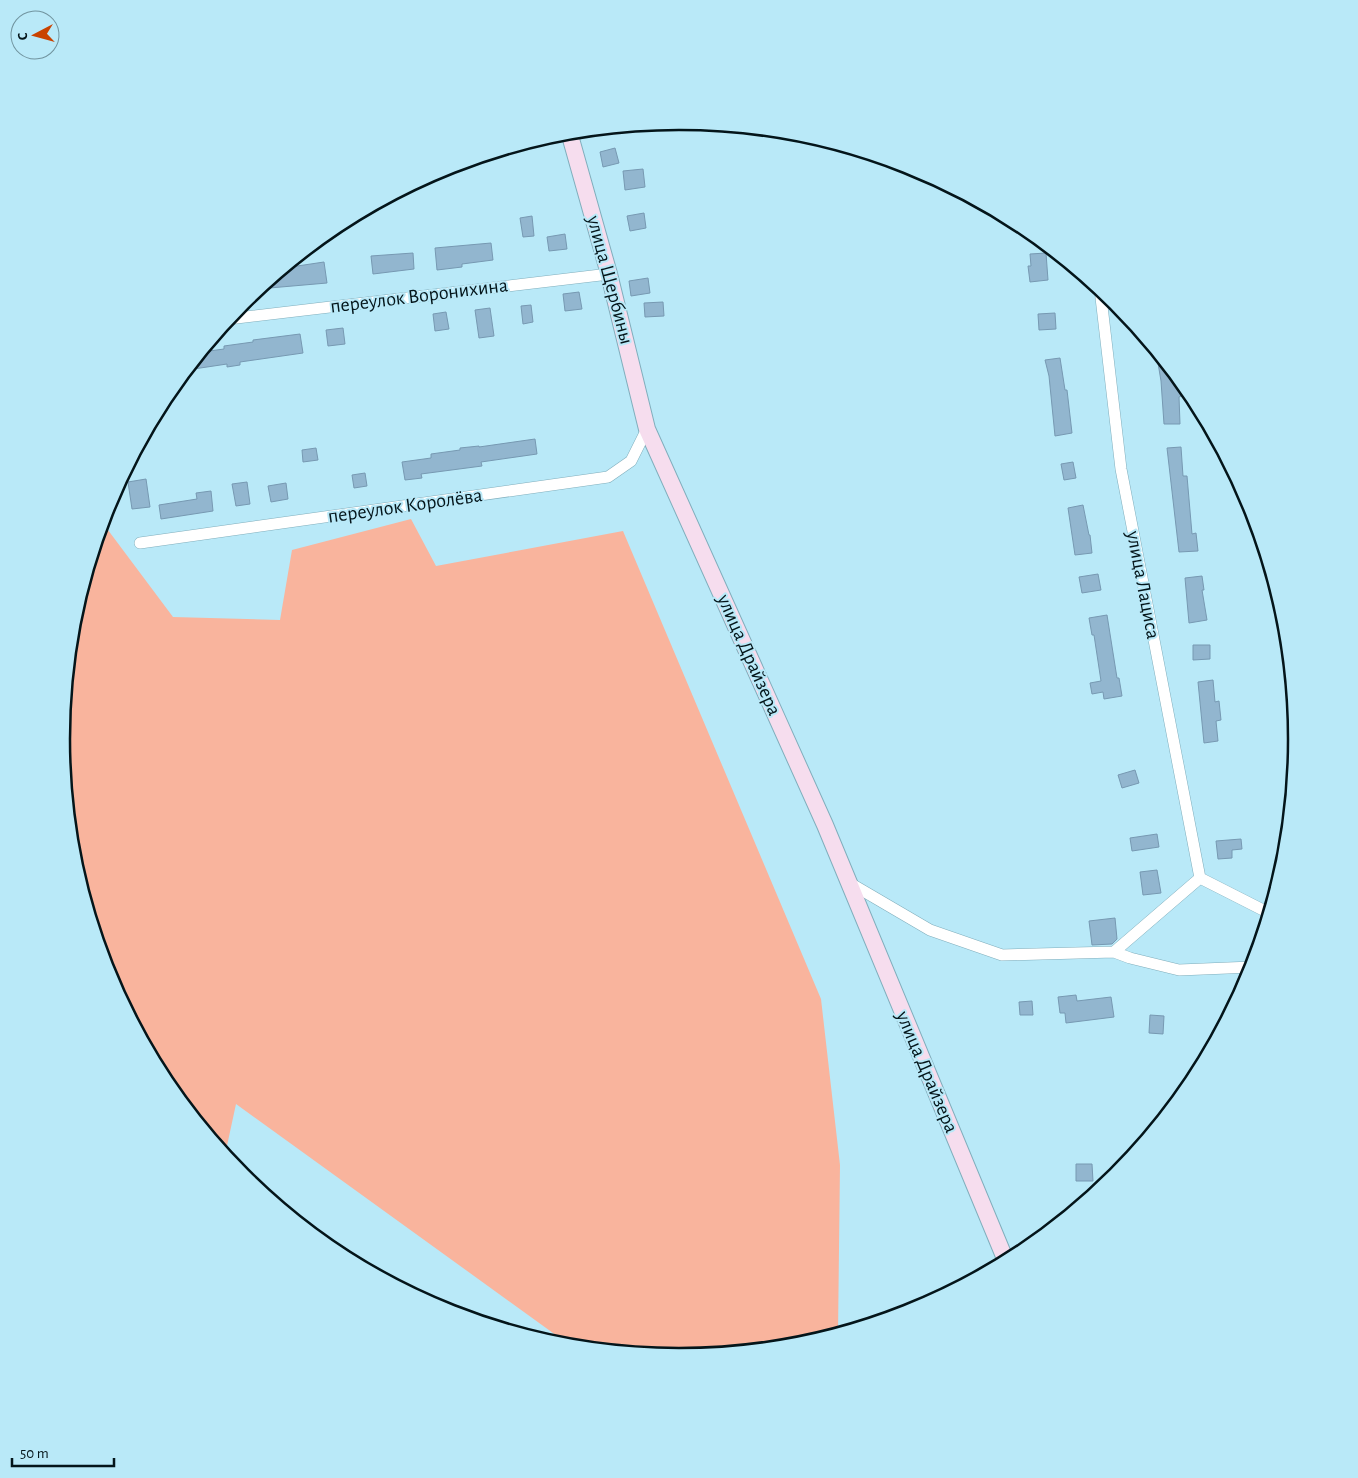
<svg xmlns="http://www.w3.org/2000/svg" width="1358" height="1478" viewBox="0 0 1358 1478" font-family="'Alegreya Sans',sans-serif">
  <rect width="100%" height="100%" fill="#b9e9f8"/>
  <path fill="#f9b49d" d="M 411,519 L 436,566 L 623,531 L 821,999 L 840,1165 L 838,1333 L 799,1345 L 679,1357 L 571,1346 L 236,1104 L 225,1155 L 165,1082 L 108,975 L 73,859 L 61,739 L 73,618 L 102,522 L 173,617 L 280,620 L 292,550 Z"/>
  <path fill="#92b6cf" stroke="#7799b2" d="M 615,148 L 619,163 L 603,167 L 600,152 Z
    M 643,169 L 645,187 L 625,190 L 623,171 Z
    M 644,213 L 646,228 L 630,231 L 627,216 Z
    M 532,216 L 534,236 L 523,237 L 520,218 Z
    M 565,234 L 567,249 L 549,251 L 547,237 Z
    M 491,243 L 493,260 L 462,264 L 462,267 L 437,270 L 435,248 Z
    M 413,253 L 414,269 L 373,274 L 371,256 Z
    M 1046,253 L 1048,280 L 1030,282 L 1028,266 L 1031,266 L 1030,254 Z
    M 324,262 L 327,283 L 258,289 L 284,268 Z
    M 648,278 L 650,293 L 631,296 L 629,281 Z
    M 579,292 L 582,309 L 565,311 L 563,294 Z
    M 663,302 L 664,316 L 645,317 L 644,303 Z
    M 531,305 L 533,322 L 523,324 L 521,306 Z
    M 490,308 L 494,336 L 479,338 L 475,310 Z
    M 446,312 L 449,329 L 435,331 L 433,314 Z
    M 1055,313 L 1056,329 L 1039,330 L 1038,314 Z
    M 343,328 L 345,344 L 328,346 L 326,330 Z
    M 300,334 L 303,353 L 240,362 L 240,365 L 227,367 L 227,364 L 187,370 L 202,352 L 224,349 L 224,346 L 253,342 L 253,340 Z
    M 1156,351 L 1179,380 L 1181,396 L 1179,397 L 1180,424 L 1164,424 L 1161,381 Z
    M 1060,358 L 1065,390 L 1067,390 L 1072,433 L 1055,436 L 1049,376 L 1045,360 Z
    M 535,439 L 537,454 L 481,462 L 482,466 L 421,474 L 422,478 L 405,480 L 402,462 L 431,458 L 431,454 L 460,450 L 460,448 L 479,446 L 479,447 Z
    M 1181,447 L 1183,476 L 1187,476 L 1192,534 L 1196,533 L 1198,551 L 1179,552 L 1167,448 Z
    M 316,448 L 318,460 L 303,462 L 302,450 Z
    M 1073,462 L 1076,478 L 1064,480 L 1061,464 Z
    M 365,473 L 367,486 L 354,488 L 352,475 Z
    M 146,479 L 150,507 L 132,509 L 128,482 Z
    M 247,482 L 250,504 L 236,506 L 232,484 Z
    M 286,483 L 288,499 L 271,502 L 268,486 Z
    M 211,491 L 213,511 L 161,519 L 159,505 L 197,499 L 196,493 Z
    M 1083,505 L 1089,535 L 1090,535 L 1092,553 L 1075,555 L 1068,508 Z
    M 1098,574 L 1101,590 L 1082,593 L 1079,577 Z
    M 1202,576 L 1204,590 L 1202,590 L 1207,620 L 1189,623 L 1185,578 Z
    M 1107,615 L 1117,678 L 1119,678 L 1122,696 L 1104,699 L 1103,692 L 1092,694 L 1090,683 L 1101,681 L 1094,635 L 1092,635 L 1089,618 Z
    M 1193,645 L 1210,645 L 1210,659 L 1193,660 Z
    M 1213,680 L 1215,702 L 1219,701 L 1221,720 L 1216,721 L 1218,741 L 1204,743 L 1198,682 Z
    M 1135,770 L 1139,783 L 1122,788 L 1118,775 Z
    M 1157,834 L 1159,847 L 1132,851 L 1130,838 Z
    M 1241,839 L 1242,849 L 1232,850 L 1232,858 L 1218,859 L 1216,841 Z
    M 1157,870 L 1161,893 L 1143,895 L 1140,872 Z
    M 1115,918 L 1117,939 L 1112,944 L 1092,945 L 1089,921 Z
    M 1076,995 L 1077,1001 L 1111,997 L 1114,1017 L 1066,1023 L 1065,1013 L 1060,1013 L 1058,997 Z
    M 1032,1001 L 1033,1015 L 1020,1015 L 1019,1002 Z
    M 1150,1015 L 1164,1016 L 1163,1034 L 1149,1033 Z
    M 1076,1164 L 1092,1164 L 1093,1181 L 1076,1181 Z"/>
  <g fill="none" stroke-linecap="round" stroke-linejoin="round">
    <defs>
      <path id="street" d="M 1100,289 L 1121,469 L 1200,878
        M 228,319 L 609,274
        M 140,543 L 608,477 L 631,461 L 647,429
        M 848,882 L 930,930 L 1002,955 L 1114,952 L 1200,878 L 1269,913
        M 1114,952 L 1130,958 L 1179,970 L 1252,967"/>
      <path id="secondary" d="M 569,132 L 609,274 L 647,429 L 825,825 L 1006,1261"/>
    </defs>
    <use href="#street" stroke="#80aebc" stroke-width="12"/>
    <use href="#secondary" stroke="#80aebc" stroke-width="18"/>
    <use href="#street" stroke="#fff" stroke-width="11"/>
    <use href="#secondary" stroke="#f6ddee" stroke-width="16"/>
  </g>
  <g text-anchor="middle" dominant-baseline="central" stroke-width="4" stroke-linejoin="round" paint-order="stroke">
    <g font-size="20" fill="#04151a" stroke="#b9e9f8">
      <text transform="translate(610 280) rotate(75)">улица Щербины</text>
      <text transform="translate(419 296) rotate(-7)">переулок Воронихина</text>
      <text transform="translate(405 506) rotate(-8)">переулок Королёва</text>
      <text transform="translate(1143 585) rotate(79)">улица Лациса</text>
      <text transform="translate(749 655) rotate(66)">улица Драйзера</text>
      <text transform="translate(927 1072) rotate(67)">улица Драйзера</text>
    </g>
  </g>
  <path d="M0 0H1358V1478H0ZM70 739a609 609 0 1 1 1218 0a609 609 0 1 1-1218 0Z" fill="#b9e9f8" fill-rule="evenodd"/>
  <path fill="none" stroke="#04151a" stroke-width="2.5" d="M70 739a609 609 0 1 1 1218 0a609 609 0 1 1-1218 0Z"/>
  <g transform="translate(35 35) rotate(264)"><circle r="24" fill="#b9e9f8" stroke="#71949f"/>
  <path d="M0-4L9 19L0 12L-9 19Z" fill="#c94300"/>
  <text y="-8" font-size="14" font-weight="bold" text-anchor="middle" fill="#04151a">С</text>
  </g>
  <path d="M12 1458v8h102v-8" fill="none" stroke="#04151a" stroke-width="2.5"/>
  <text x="20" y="1458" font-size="15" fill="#04151a" stroke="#b9e9f8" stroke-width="4" paint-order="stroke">50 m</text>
</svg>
